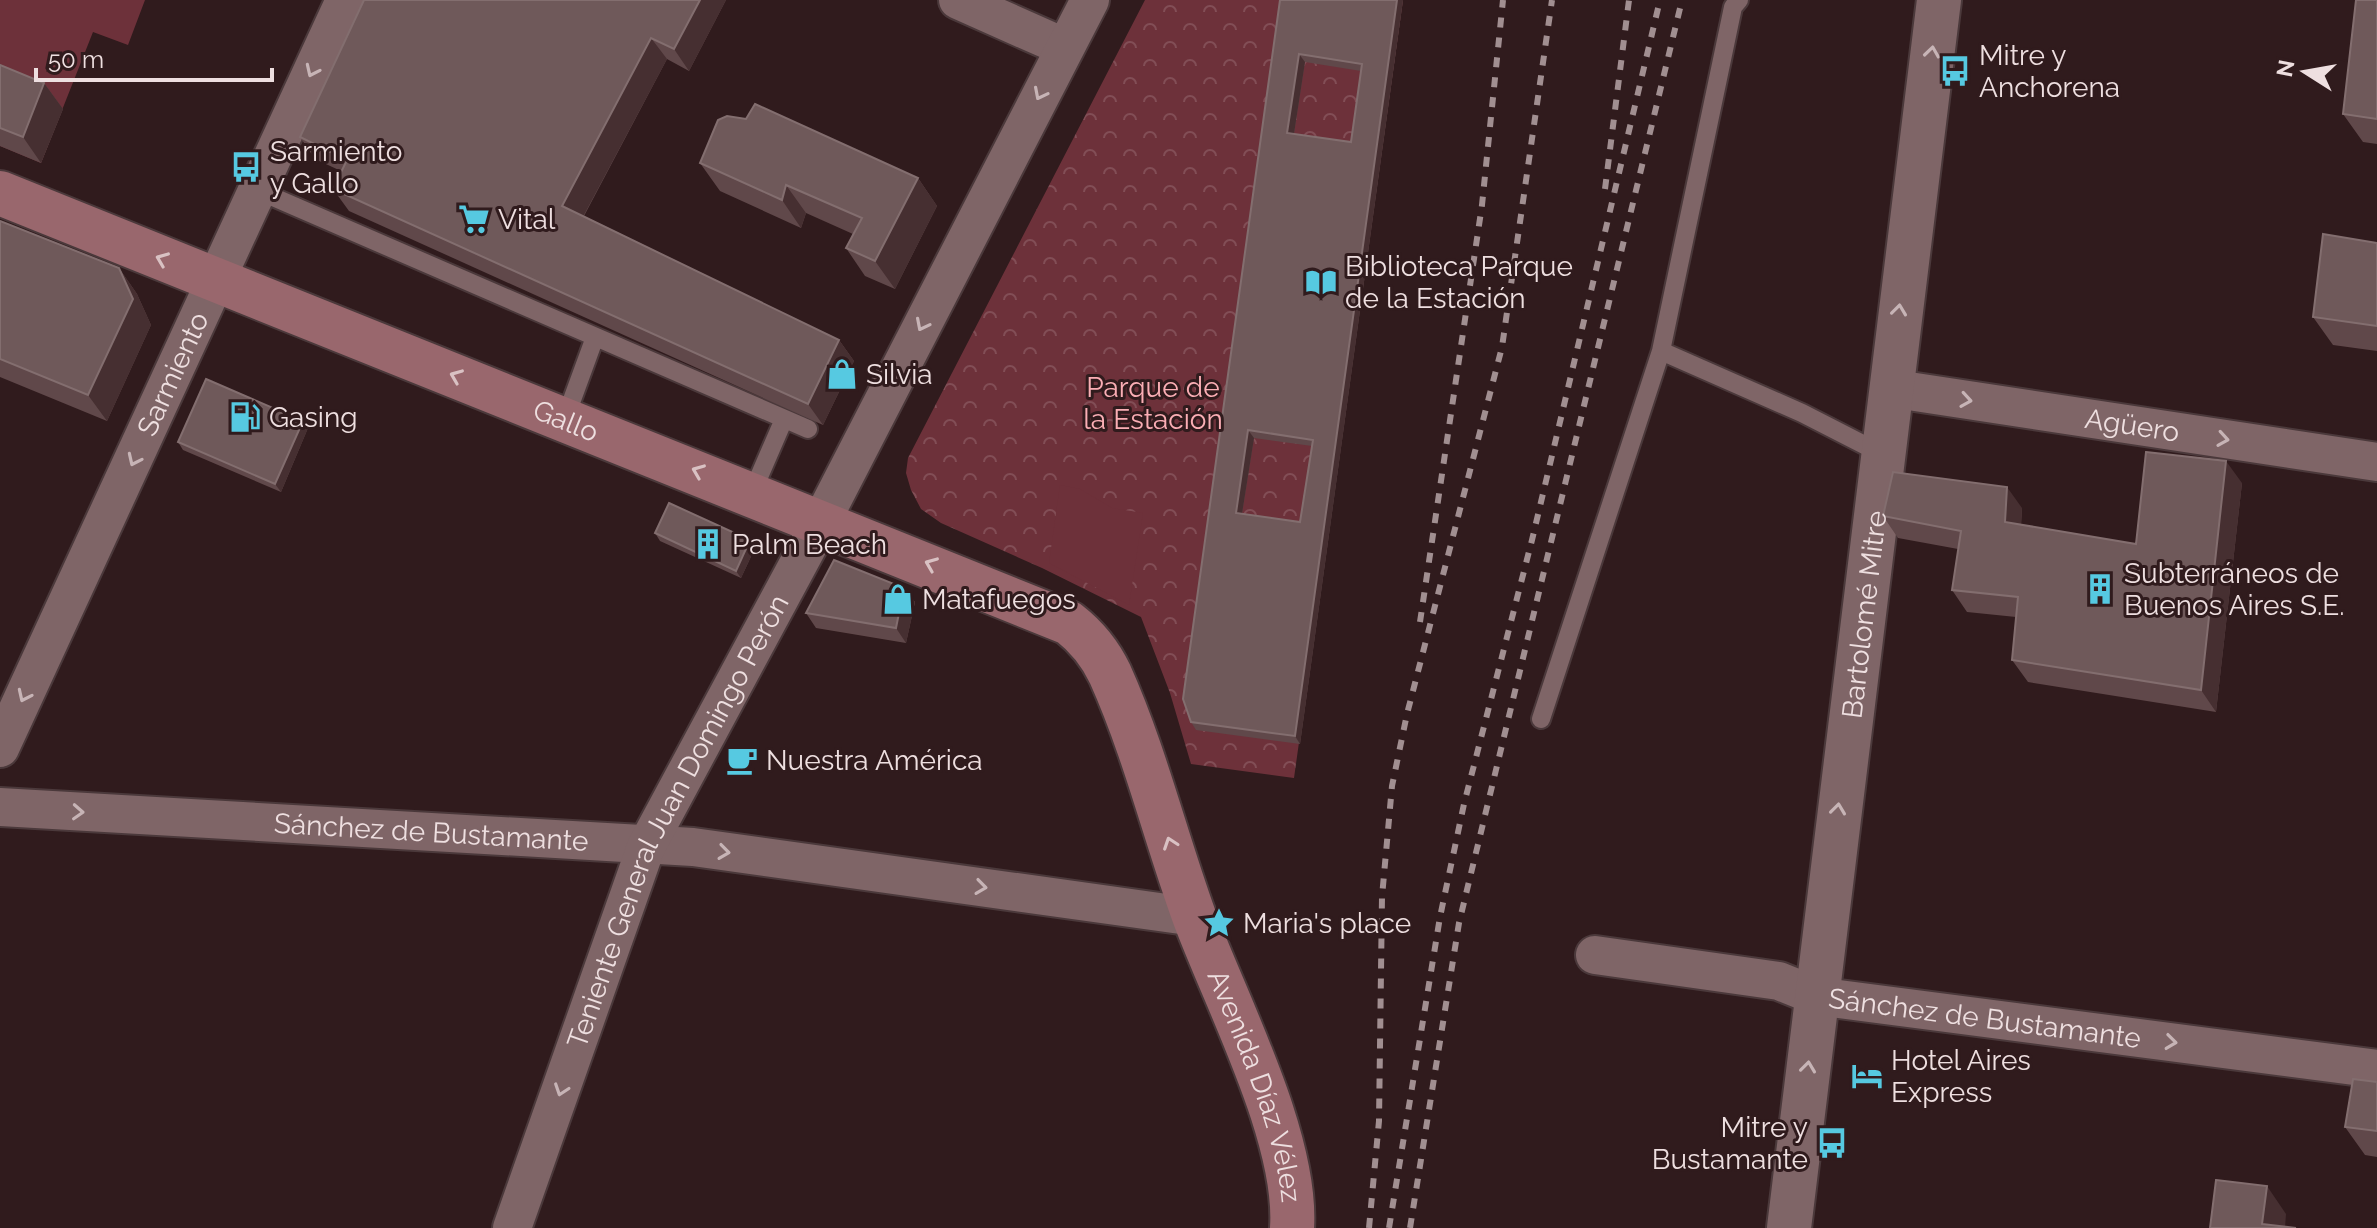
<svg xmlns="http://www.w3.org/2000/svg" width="2377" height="1228" viewBox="0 0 2377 1228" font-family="Raleway,sans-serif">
  <defs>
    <pattern id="forest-crowns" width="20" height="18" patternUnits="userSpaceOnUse" patternTransform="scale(2)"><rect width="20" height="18" fill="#6d313a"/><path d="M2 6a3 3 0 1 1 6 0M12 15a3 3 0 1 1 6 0" fill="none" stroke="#824e56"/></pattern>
  </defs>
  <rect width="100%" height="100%" fill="#301b1d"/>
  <path fill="url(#forest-crowns)" d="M 1145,0 L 1403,0 L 1294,778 L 1191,764 L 1170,693 L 1141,617 L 1042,568 L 941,523 L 921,509 L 911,490 L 906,473 L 908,458 Z"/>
  <path fill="#6d313a" d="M 0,0 L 145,0 L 128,45 L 93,32 L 41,163 L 0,146 Z
    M 1060,485 L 1080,489 L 1112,508 L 1143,513 L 1129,605 L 1049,563 Z"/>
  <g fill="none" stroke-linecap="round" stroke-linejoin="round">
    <defs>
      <path id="service" d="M 257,190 L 808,429
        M 1661,351 L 1802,413 L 1882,454
        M 565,419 L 595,337
        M 752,493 L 784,419
        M 1541,719 L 1661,351 L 1733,7 L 1739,0"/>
      <g id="minor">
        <path d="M 958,0 L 1064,47"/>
        <path id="s1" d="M 1889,388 L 2377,462"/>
        <path id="s2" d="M 0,748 L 345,0"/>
        <path id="s3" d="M 0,807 L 693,847 L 1195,917"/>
        <path id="s4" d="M 1595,955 L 1779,981 L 1816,996 L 2377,1069"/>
        <path id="s5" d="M 512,1228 L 646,847 L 822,520 L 1090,0"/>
      </g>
      <g id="tertiary">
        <path id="s6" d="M 1789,1228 L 1939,0"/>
      </g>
      <g id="secondary">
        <path id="s7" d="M 0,193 L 1069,623 C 1087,637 1100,653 1110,674 C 1145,752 1165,836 1194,916 C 1226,1002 1298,1138 1292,1228"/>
      </g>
    </defs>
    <use href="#service" stroke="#4b393b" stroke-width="22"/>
    <use href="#minor" stroke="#4b393b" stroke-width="42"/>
    <use href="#tertiary" stroke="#4b393b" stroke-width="48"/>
    <use href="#secondary" stroke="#4b393b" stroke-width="48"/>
    <use href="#service" stroke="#7f6567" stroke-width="18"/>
    <use href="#minor" stroke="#7f6567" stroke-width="38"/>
    <use href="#tertiary" stroke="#7f6567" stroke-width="44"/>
    <use href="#secondary" stroke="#99676d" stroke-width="44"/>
    <path stroke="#a18f91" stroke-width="6" stroke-dasharray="10 10" stroke-linecap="butt" d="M 1605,189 L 1629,0
      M 1420,622 L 1482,205 L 1503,0
      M 1369,1228 L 1379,1121 L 1382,897 L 1392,786 L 1407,714 L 1502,347 L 1552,0
      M 1389,1228 L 1440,917 L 1464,804 L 1532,540 L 1660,0
      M 1410,1228 L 1459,923 L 1682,0"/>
  </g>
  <path fill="#60484a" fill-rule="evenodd" d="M 364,0 L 726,0 L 689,71 L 667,59 L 584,216 L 839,340 L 854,361 L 823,425 L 349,211 L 333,189 L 341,171 L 315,159 L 300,137 Z
    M 1280,0 L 1403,0 L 1300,744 L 1196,730 L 1191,722 ZM 1305,62 L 1361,71 L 1351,142 L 1294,134 ZM 1254,438 L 1312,446 L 1300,522 L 1242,514 Z
    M 2377,0 L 2377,144 L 2363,142 L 2343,114 Z
    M 0,65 L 44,83 L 63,109 L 41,163 L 0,146 Z
    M 700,163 L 918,178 L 937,206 L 895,289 L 865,276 L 846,248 L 853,234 L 806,213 L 801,228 L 720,191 Z
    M 0,221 L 119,268 L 137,294 L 151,325 L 107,421 L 0,377 Z
    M 2377,243 L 2377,351 L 2333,345 L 2313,317 Z
    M 308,428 L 281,492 L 183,450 L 178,442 Z
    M 2242,483 L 2216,712 L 2028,682 L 2012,660 L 2016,617 L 1967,612 L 1952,590 L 1958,549 L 1898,538 L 1883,516 L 2022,508 L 2021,525 L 2136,544 Z
    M 655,533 L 750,540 L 755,548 L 741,578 L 660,541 Z
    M 904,588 L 915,602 L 906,643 L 816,628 L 806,613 Z
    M 2377,1082 L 2377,1157 L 2365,1155 L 2345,1127 Z"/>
  <path fill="#462f31" d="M 700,0 L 726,0 L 689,71 L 674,49 Z
    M 1397,0 L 1403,0 L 1300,744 L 1295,736 Z
    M 651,38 L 667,59 L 577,228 L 562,206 Z
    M 1299,54 L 1305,62 L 1293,140 L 1287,133 Z
    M 44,83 L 63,109 L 41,163 L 23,137 Z
    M 918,178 L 937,206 L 895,289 L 875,261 Z
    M 786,185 L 806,213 L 801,228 L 782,200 Z
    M 119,268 L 137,294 L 151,325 L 107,421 L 88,395 Z
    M 839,340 L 854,361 L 823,425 L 808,404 Z
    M 303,421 L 308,428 L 281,492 L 275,484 Z
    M 1248,430 L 1254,438 L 1241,520 L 1236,513 Z
    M 2226,461 L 2242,483 L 2216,712 L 2201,690 Z
    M 2007,487 L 2022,508 L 2020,544 L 2005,522 Z
    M 750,540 L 755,548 L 741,578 L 736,571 Z
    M 904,588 L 915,602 L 906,643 L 896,628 Z
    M 2267,1186 L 2286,1214 L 2285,1228 L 2262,1224 Z"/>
  <path fill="#6f595a" stroke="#836e6f" stroke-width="2" fill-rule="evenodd" d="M 364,0 L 700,0 L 674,49 L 651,38 L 562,206 L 839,340 L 808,404 L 333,189 L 347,160 L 300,137 Z
    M 1280,0 L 1397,0 L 1295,736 L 1191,722 L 1183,699 ZM 1299,54 L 1362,64 L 1351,142 L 1287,133 ZM 1248,430 L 1313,440 L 1300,522 L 1236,513 Z
    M 2356,0 L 2377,0 L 2377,119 L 2343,114 Z
    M 0,65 L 44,83 L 23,137 L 0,128 Z
    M 755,104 L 918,178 L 875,261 L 846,248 L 862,218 L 786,185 L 782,200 L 700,163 L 718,120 L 727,116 L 746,119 Z
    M 0,221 L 119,268 L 133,299 L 88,395 L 0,359 Z
    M 2323,234 L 2377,243 L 2377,326 L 2313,317 Z
    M 206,379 L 303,421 L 275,484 L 178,442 Z
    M 2146,452 L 2226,461 L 2201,690 L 2012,660 L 2018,597 L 1952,590 L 1961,531 L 1883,516 L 1893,472 L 2007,487 L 2005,522 L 2136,544 Z
    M 669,503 L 750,540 L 736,571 L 655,533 Z
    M 834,560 L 904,588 L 896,628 L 806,613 Z
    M 2353,1079 L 2377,1082 L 2377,1131 L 2345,1127 Z
    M 2216,1180 L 2267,1186 L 2262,1224 L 2296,1228 L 2210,1228 Z"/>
  <defs><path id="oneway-chevron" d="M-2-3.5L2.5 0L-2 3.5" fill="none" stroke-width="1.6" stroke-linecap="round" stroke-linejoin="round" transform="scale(2)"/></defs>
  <g stroke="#c7b4b6">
    <use href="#oneway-chevron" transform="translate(1932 52) rotate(-82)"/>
    <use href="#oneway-chevron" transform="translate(312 71) rotate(115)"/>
    <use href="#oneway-chevron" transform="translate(1040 94) rotate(117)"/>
    <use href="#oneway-chevron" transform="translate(1899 310) rotate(-83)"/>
    <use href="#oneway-chevron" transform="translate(922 325) rotate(117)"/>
    <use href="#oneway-chevron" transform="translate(1966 400) rotate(9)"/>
    <use href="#oneway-chevron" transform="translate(2223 439) rotate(9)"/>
    <use href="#oneway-chevron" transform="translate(134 460) rotate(115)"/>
    <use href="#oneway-chevron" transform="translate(24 696) rotate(115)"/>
    <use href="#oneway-chevron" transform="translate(1838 809) rotate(-83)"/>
    <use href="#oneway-chevron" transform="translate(78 812) rotate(3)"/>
    <use href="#oneway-chevron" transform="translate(724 852) rotate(8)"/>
    <use href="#oneway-chevron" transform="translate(981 887) rotate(8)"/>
    <use href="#oneway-chevron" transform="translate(2171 1042) rotate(7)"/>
    <use href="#oneway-chevron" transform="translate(1808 1067) rotate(-83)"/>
    <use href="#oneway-chevron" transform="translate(561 1090) rotate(109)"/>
  </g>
  <g stroke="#d9c1c3">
    <use href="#oneway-chevron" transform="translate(162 259) rotate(-158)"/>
    <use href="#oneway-chevron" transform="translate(456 376) rotate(-158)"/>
    <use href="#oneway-chevron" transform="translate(698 471) rotate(-158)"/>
    <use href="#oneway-chevron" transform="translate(931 564) rotate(-158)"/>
    <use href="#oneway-chevron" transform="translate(1170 843) rotate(-109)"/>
  </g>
  <defs>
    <symbol id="bus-bare" viewBox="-9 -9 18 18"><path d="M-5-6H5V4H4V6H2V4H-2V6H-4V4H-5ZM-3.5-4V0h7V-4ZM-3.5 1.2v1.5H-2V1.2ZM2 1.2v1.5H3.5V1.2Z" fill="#56c9e1" stroke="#301b1d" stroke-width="2.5" paint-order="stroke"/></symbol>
    <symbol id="supermarket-bare" viewBox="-9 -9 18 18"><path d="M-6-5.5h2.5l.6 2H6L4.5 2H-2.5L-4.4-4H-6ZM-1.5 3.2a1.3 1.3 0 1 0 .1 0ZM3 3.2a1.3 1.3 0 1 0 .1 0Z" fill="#56c9e1" stroke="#301b1d" stroke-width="2.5" paint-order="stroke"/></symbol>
    <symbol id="library-bare" viewBox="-9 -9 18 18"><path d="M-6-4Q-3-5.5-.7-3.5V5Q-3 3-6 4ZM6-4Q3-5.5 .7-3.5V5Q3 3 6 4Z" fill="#56c9e1" stroke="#301b1d" stroke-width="2.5" paint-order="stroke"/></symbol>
    <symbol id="shop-bare" viewBox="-9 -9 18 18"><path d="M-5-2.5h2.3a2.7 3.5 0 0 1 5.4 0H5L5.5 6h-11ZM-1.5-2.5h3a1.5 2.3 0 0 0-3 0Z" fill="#56c9e1" stroke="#301b1d" stroke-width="2.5" paint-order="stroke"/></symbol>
    <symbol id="fuel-bare" viewBox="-9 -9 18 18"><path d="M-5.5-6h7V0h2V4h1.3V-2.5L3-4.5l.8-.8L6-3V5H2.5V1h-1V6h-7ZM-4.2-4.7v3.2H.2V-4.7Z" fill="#56c9e1" stroke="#301b1d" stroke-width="2.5" paint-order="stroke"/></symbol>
    <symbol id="building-bare" viewBox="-9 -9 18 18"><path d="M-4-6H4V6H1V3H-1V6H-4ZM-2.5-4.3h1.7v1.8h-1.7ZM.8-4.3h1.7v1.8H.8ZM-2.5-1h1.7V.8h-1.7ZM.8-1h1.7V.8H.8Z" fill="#56c9e1" stroke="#301b1d" stroke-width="2.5" paint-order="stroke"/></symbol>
    <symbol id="cafe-bare" viewBox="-9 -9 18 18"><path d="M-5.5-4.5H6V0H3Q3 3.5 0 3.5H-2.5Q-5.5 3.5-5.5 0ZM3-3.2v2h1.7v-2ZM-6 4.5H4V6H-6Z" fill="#56c9e1" stroke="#301b1d" stroke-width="2.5" paint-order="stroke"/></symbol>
    <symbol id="sight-bare" viewBox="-9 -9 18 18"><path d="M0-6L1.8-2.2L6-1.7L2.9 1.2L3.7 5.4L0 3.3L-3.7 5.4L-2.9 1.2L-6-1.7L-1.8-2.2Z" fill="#56c9e1" stroke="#301b1d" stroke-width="2.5" paint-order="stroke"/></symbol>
    <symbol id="hotel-bare" viewBox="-9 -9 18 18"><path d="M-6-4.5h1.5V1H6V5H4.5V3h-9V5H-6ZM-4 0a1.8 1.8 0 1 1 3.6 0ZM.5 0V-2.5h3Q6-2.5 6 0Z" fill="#56c9e1" stroke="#301b1d" stroke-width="2.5" paint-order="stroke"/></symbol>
  </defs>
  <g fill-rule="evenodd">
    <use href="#bus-bare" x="1933" y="49" width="44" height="44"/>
    <use href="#bus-bare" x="224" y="145" width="44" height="44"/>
    <use href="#supermarket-bare" x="452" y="197" width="44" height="44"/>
    <use href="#library-bare" x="1299" y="260" width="44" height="44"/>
    <use href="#shop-bare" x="820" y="352" width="44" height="44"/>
    <use href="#fuel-bare" x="223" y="395" width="44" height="44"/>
    <use href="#building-bare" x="686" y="522" width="44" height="44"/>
    <use href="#building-bare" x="2078" y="567" width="44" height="44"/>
    <use href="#shop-bare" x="876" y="577" width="44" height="44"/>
    <use href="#cafe-bare" x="720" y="738" width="44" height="44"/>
    <use href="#sight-bare" x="1197" y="901" width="44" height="44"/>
    <use href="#hotel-bare" x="1845" y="1054" width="44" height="44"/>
    <use href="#bus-bare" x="1810" y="1121" width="44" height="44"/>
  </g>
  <g text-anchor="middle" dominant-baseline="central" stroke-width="6" stroke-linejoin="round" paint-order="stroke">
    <g font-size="28" fill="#eedfe0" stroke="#301b1d" text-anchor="start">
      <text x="1979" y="55">Mitre y<tspan x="1979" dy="32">Anchorena</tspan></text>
      <text x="270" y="151">Sarmiento<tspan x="270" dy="32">y Gallo</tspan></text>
      <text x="498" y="219">Vital</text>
      <text x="1345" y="266">Biblioteca Parque<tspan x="1345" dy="32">de la Estación</tspan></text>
      <text x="866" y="374">Silvia</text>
      <text x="269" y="417">Gasing</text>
      <text x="732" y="544">Palm Beach</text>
      <text x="2124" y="573">Subterráneos de<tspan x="2124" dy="32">Buenos Aires S.E.</tspan></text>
      <text x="922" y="599">Matafuegos</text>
      <text x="766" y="760">Nuestra América</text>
      <text x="1243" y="923">Maria's place</text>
      <text x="1891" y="1060">Hotel Aires<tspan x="1891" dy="32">Express</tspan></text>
      <text x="1808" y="1127" text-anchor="end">Mitre y<tspan x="1808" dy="32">Bustamante</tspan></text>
    </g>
    <g font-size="28" fill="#eedfe0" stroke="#301b1d">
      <text stroke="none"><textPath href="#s2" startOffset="412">Sarmiento</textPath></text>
      <text stroke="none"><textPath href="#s7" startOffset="610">Gallo</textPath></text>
      <text stroke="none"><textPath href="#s1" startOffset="246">Agüero</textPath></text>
      <text stroke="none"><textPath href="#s6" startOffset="618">Bartolomé Mitre</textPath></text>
      <text stroke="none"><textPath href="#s5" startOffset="440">Teniente General Juan Domingo Perón</textPath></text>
      <text stroke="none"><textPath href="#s3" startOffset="432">Sánchez de Bustamante</textPath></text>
      <text stroke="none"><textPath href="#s4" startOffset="396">Sánchez de Bustamante</textPath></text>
      <text stroke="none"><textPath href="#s7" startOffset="1656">Avenida Díaz Vélez</textPath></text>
    </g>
    <g font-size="28" fill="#fbaeb5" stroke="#301b1d">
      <text x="1153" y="387">Parque de<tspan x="1153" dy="32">la Estación</tspan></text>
    </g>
  </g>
  <g transform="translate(2305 72) rotate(281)" stroke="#301b1d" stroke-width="6" paint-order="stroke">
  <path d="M0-6L14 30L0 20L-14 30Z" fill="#eedfe0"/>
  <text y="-12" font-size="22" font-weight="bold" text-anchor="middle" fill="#eedfe0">N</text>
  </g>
  <path d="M36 68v12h236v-12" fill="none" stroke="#eedfe0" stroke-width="4"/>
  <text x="48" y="68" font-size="24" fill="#eedfe0" stroke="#301b1d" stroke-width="6" paint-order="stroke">50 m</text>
</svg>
